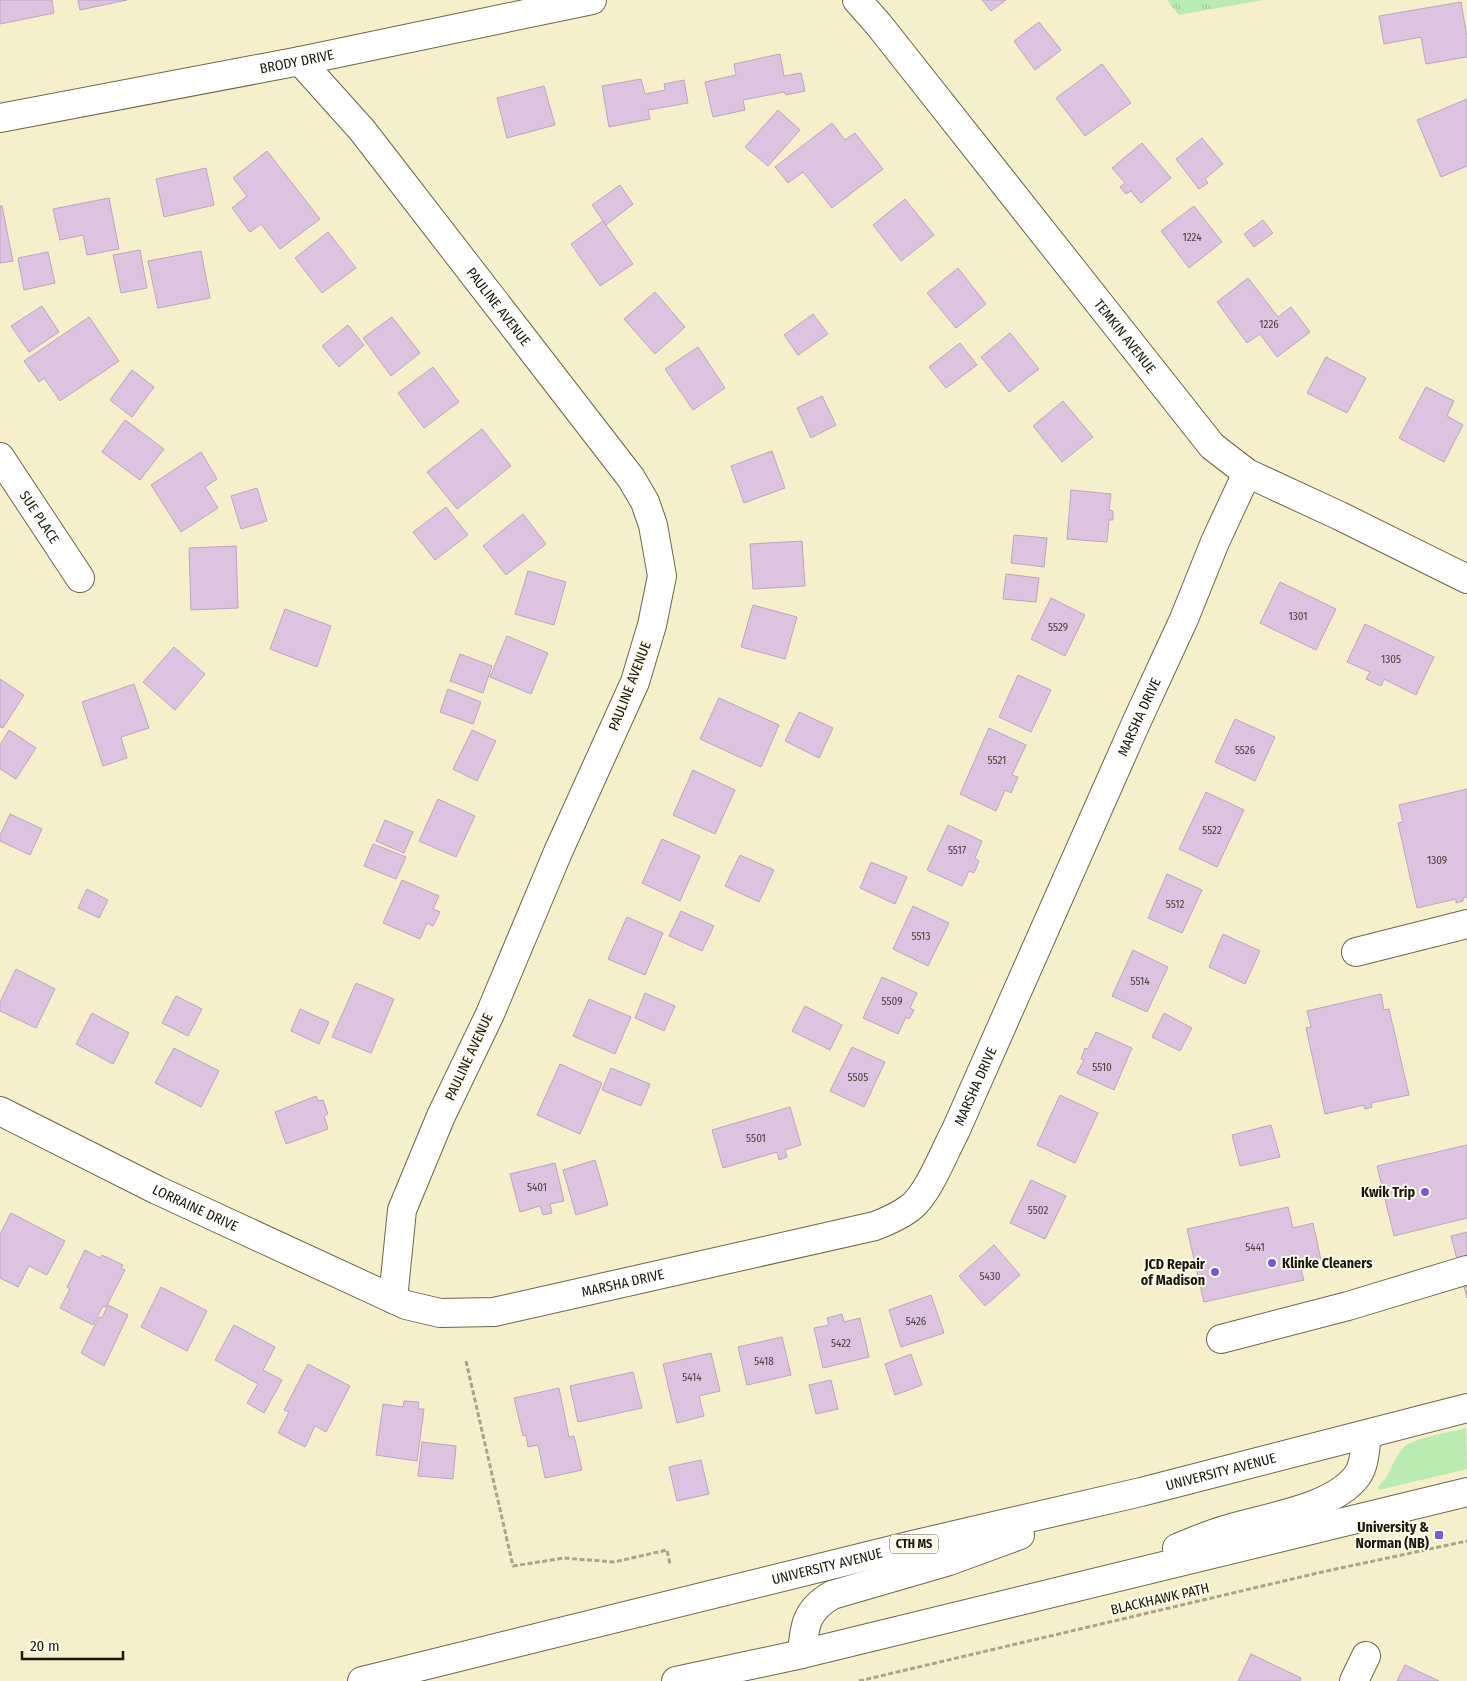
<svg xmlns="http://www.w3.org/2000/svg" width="1467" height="1681" viewBox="0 0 1467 1681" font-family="'Fira Sans Condensed',sans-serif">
  <defs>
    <pattern id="park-tufts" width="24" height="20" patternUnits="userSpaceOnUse" patternTransform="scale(1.25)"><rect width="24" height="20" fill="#baebb0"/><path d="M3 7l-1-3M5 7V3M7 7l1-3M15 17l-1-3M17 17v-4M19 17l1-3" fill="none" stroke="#9fc996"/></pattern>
  </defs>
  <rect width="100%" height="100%" fill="#f5efcc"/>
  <path fill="#baebb0" d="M 1466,1428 L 1467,1469 L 1379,1490 L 1378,1487 C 1391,1475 1392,1460 1403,1448 C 1412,1438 1452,1432 1466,1428 Z"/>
  <path fill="url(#park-tufts)" d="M 1167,0 L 1263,0 L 1179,15 Z"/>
  <path fill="#dcc4e0" stroke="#bca5c0" d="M 0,0 L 52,0 L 54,13 L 0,24 Z
    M 78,0 L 127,0 L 80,10 Z
    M 982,0 L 1006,0 L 991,11 Z
    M 1461,2 L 1467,37 L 1467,57 L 1426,64 L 1421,37 L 1384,44 L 1379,16 Z
    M 1039,22 L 1061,50 L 1035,70 L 1014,41 Z
    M 780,54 L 784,76 L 801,73 L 805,91 L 786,95 L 784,92 L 743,100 L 745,110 L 713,117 L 705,82 L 736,75 L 734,64 Z
    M 1102,64 L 1131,103 L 1085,136 L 1056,98 Z
    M 641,79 L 645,94 L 665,90 L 664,84 L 684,80 L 688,103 L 648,110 L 650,119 L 609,127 L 602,86 Z
    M 544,86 L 555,125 L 507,138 L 497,98 Z
    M 1467,99 L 1467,166 L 1441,177 L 1417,120 Z
    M 778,110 L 800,130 L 768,166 L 745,147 Z
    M 832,123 L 845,140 L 855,133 L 883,169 L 832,208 L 803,172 L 788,183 L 775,167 Z
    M 1202,138 L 1223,164 L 1205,179 L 1208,183 L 1199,189 L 1176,159 Z
    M 1142,143 L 1171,178 L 1141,203 L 1131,191 L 1126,194 L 1120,187 L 1125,183 L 1112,168 Z
    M 267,151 L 320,219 L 280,249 L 261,224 L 250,232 L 232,208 L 247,196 L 233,178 Z
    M 206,168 L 214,205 L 164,217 L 156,179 Z
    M 620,185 L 633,204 L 606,225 L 592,205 Z
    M 109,198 L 119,249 L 87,255 L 83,235 L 60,240 L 53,209 Z
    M 905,199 L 934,235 L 901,261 L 873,225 Z
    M 0,206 L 2,206 L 13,261 L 0,263 Z
    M 1194,206 L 1222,242 L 1189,268 L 1161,231 Z
    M 1263,220 L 1273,233 L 1254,247 L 1244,234 Z
    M 603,221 L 633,264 L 600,286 L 571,244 Z
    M 328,232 L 356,268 L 322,293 L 295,258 Z
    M 140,250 L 147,288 L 121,293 L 113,255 Z
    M 201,251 L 210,298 L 158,308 L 148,261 Z
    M 48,252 L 55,283 L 24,290 L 18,258 Z
    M 958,268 L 986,304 L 956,328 L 927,293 Z
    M 1248,278 L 1278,317 L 1291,307 L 1310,332 L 1277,357 L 1260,334 L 1247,343 L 1217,302 Z
    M 655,292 L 685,327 L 655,354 L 624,319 Z
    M 42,306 L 59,332 L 29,352 L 11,326 Z
    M 813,314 L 828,334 L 798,355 L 784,335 Z
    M 89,317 L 119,361 L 60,401 L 44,378 L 39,382 L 24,361 Z
    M 392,317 L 420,353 L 391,376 L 363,338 Z
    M 348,325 L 364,345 L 339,367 L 322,346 Z
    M 1010,333 L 1039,369 L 1009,392 L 981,357 Z
    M 960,343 L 977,365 L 946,388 L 929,367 Z
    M 698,347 L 725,388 L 693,410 L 665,369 Z
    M 1326,357 L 1366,378 L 1347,413 L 1307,393 Z
    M 433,367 L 459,402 L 424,428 L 398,393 Z
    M 132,370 L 154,387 L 132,417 L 110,400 Z
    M 1426,387 L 1454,401 L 1447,416 L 1463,425 L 1444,462 L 1399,438 Z
    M 822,396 L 836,425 L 811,438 L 797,408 Z
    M 1063,401 L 1093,437 L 1062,462 L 1033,426 Z
    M 125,420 L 164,449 L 140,480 L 102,452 Z
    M 482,429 L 511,466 L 457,509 L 427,472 Z
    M 772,451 L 785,488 L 744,503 L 731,466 Z
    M 201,452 L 217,479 L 205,487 L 218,508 L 181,532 L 151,485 Z
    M 257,488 L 267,521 L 241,529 L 231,496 Z
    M 1071,490 L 1111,494 L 1109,510 L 1113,511 L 1113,520 L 1109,520 L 1107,542 L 1067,539 Z
    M 446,507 L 468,535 L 435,560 L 413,532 Z
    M 523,514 L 546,544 L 506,575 L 483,546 Z
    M 1014,535 L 1047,538 L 1044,567 L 1011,563 Z
    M 802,541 L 805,586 L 753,589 L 750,544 Z
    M 236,546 L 238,608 L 191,610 L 189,548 Z
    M 528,571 L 566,582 L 554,625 L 515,614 Z
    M 1006,574 L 1039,578 L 1036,602 L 1003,599 Z
    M 1280,582 L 1336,609 L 1316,650 L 1260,623 Z
    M 1051,598 L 1085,615 L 1065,656 L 1031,639 Z
    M 753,605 L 797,617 L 785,659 L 741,647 Z
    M 285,609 L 331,626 L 317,667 L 270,649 Z
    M 1365,624 L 1434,657 L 1416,695 L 1384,679 L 1381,686 L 1366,679 L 1370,672 L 1347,662 Z
    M 507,636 L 548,653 L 531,694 L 490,677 Z
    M 174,647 L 205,674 L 175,710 L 143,682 Z
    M 460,654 L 492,666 L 483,693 L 450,681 Z
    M 1018,675 L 1051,690 L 1031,732 L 999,717 Z
    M 0,679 L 24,695 L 3,728 L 0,727 Z
    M 134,684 L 149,728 L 121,737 L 127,758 L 103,766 L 82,702 Z
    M 448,689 L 481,702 L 473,724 L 440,712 Z
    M 719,698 L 779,725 L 761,767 L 700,739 Z
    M 799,712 L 833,728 L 819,758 L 785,741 Z
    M 1235,719 L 1275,737 L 1255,781 L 1215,762 Z
    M 989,728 L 1026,745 L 1012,775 L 1018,777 L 1011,793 L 1005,790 L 996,811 L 960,794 Z
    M 9,730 L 36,748 L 16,779 L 0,769 L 0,745 Z
    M 472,730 L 496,741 L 477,781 L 453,769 Z
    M 693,770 L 735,790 L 715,834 L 673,815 Z
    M 1467,789 L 1467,897 L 1463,898 L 1463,901 L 1456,903 L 1456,899 L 1417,908 L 1398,823 L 1403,822 L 1399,805 Z
    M 1206,792 L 1244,810 L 1217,867 L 1179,849 Z
    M 438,799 L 475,816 L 456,857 L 419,841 Z
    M 10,814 L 42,829 L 30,855 L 0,841 L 0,835 Z
    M 385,820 L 413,832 L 404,853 L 376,841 Z
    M 948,825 L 982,841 L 975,858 L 979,861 L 974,873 L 969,871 L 962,886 L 927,870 Z
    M 662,839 L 700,856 L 680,901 L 642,883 Z
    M 373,844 L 406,857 L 396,879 L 364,866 Z
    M 740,855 L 774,870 L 759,902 L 725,886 Z
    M 871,862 L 907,877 L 895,904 L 860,888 Z
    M 1167,874 L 1202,890 L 1182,933 L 1148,918 Z
    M 402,880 L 439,896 L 433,909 L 440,912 L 433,926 L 427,923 L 420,939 L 383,923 Z
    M 87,889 L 108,900 L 99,918 L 78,908 Z
    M 913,906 L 949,923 L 928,966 L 893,949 Z
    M 681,911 L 714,926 L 702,951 L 669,936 Z
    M 627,917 L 663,933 L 645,975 L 608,959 Z
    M 1223,934 L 1260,951 L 1245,984 L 1209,967 Z
    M 1133,950 L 1168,967 L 1147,1012 L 1112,996 Z
    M 16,969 L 55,989 L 36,1028 L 0,1011 L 0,1002 Z
    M 882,977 L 917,993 L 910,1008 L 914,1010 L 909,1019 L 906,1017 L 898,1034 L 863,1018 Z
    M 356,983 L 394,999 L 371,1053 L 332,1037 Z
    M 645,993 L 675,1006 L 664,1031 L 635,1018 Z
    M 1381,994 L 1384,1010 L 1389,1009 L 1409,1095 L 1371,1103 L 1372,1107 L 1365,1109 L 1364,1105 L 1325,1114 L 1306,1028 L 1311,1027 L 1307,1011 Z
    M 176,996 L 202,1009 L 188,1036 L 162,1023 Z
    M 589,999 L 631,1017 L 615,1054 L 573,1036 Z
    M 805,1006 L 842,1025 L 830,1050 L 792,1031 Z
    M 300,1009 L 329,1022 L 319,1044 L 291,1031 Z
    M 92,1013 L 129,1033 L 113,1064 L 76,1044 Z
    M 1164,1013 L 1192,1028 L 1180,1051 L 1152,1037 Z
    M 1096,1032 L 1132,1048 L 1114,1090 L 1077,1073 L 1084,1060 L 1081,1059 L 1085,1048 L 1088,1049 Z
    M 852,1047 L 885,1062 L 864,1107 L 830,1091 Z
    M 174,1048 L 219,1071 L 201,1107 L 155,1083 Z
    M 560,1064 L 602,1083 L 580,1134 L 537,1115 Z
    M 611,1068 L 650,1084 L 641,1106 L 602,1090 Z
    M 1060,1095 L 1098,1113 L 1075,1163 L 1037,1145 Z
    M 316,1096 L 318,1101 L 323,1100 L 328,1114 L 324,1116 L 328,1129 L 286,1144 L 275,1112 Z
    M 790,1107 L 801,1145 L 785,1150 L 787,1157 L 779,1160 L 777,1152 L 723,1168 L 712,1130 Z
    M 1271,1125 L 1280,1157 L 1240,1166 L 1232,1135 Z
    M 1467,1145 L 1467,1218 L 1394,1236 L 1377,1166 Z
    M 595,1160 L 608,1205 L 576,1215 L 563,1170 Z
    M 555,1163 L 564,1201 L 550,1204 L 552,1213 L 543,1215 L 540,1206 L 520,1212 L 510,1174 Z
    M 1031,1180 L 1066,1196 L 1045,1239 L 1010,1223 Z
    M 1288,1207 L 1293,1228 L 1313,1223 L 1322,1265 L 1301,1270 L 1304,1280 L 1204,1302 L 1187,1229 Z
    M 11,1213 L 65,1241 L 47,1275 L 29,1266 L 18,1287 L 0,1278 L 0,1234 Z
    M 1467,1232 L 1467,1298 L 1451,1236 Z
    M 994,1245 L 1020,1275 L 985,1306 L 959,1276 Z
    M 85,1250 L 100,1258 L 102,1255 L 123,1265 L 121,1268 L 125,1270 L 106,1307 L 103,1306 L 93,1325 L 60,1308 L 70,1289 L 67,1287 Z
    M 161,1287 L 207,1311 L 187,1351 L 141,1327 Z
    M 931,1295 L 944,1333 L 901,1347 L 889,1310 Z
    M 108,1305 L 128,1315 L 104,1366 L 81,1353 L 99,1317 L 102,1318 Z
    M 842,1314 L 844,1322 L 860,1318 L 869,1357 L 823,1368 L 814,1328 L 829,1325 L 827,1318 Z
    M 234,1325 L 275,1347 L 263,1370 L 282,1380 L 264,1413 L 247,1403 L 258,1384 L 215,1360 Z
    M 782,1337 L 791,1375 L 747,1385 L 738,1347 Z
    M 711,1353 L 720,1391 L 699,1396 L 704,1416 L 677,1423 L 663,1364 Z
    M 911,1354 L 922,1385 L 895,1395 L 885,1364 Z
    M 308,1364 L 350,1386 L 326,1432 L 315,1426 L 305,1447 L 278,1433 L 289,1412 L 284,1410 Z
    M 633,1372 L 642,1408 L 578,1422 L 570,1386 Z
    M 831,1380 L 838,1409 L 816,1414 L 809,1385 Z
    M 559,1388 L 569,1437 L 574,1436 L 582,1470 L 545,1478 L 538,1445 L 528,1447 L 526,1435 L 523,1436 L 514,1398 Z
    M 404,1401 L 419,1402 L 418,1409 L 424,1409 L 417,1461 L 376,1455 L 383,1404 L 403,1407 Z
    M 422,1442 L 456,1446 L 453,1479 L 418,1476 Z
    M 701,1460 L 709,1494 L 677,1501 L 669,1467 Z
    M 1251,1654 L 1301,1678 L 1300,1681 L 1238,1681 Z
    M 1405,1665 L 1439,1681 L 1397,1681 Z"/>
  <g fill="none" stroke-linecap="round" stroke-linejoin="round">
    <defs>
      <g id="minor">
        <path id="s1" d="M 857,0 L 879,25 L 1212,446 L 1247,473 L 1340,516 L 1467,579"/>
        <path id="s2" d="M 300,61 L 362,130 L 631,478 L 645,502 L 653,525 L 662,576 L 652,625 L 635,682 L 558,852 L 490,1014 L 441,1116 L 402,1210 L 393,1299"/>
        <path id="s3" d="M 0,118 L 300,61 L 592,0"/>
        <path id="s4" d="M 0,457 L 80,578"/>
        <path d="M 1356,952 L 1467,924"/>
        <path id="s5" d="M 0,1111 L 157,1190 L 406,1305 L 440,1313 L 494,1312 L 875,1226 C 888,1221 899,1216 910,1208 C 929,1193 943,1154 955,1132 L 1136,723 L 1184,619 L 1215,542 L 1247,473"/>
        <path d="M 1221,1339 L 1348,1306 L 1467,1270"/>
        <path d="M 1354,1681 L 1366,1656"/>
      </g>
      <g id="major">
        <path d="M 1177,1548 C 1194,1541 1210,1534 1228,1529 C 1266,1517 1332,1509 1357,1476 C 1365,1465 1365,1448 1367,1435"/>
        <path d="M 802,1654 C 804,1626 806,1610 832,1595 L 949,1561 L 1020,1535"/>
        <path id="s6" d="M 362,1681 L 912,1545 L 1141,1492 L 1467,1408"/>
        <path d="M 676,1681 L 802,1654 L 1467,1492"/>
      </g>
    </defs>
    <use href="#minor" stroke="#6c6647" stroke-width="30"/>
    <use href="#major" stroke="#6c6647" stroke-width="30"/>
    <path stroke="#aaa58a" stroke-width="3" stroke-dasharray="5 2.5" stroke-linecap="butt" d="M 466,1361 L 513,1566 L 564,1558 L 614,1562 L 667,1550 L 670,1564
      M 859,1681 L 1322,1572 L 1467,1541"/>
    <use href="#minor" stroke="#fff" stroke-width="28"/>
    <use href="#major" stroke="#fff" stroke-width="28"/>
  </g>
  <g fill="#785ad4" stroke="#fefbed" stroke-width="2">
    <circle cx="1425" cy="1192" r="5"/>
    <circle cx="1272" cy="1263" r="5"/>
    <circle cx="1215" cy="1272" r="5"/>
    <rect x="1434" y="1530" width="10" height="10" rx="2.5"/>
  </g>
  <g text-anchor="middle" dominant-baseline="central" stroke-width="4" stroke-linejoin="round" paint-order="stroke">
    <g font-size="11" fill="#4a4240">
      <text x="1192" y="237">1224</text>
      <text x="1269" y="324">1226</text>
      <text x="1298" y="616">1301</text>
      <text x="1058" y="627">5529</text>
      <text x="1391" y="659">1305</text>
      <text x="1245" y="750">5526</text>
      <text x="997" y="760">5521</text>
      <text x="1212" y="830">5522</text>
      <text x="957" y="850">5517</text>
      <text x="1437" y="860">1309</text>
      <text x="1175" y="904">5512</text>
      <text x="921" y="936">5513</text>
      <text x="1140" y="981">5514</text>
      <text x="892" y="1001">5509</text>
      <text x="1102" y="1067">5510</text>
      <text x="858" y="1077">5505</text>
      <text x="756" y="1138">5501</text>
      <text x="537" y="1187">5401</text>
      <text x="1038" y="1210">5502</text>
      <text x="1255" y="1247">5441</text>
      <text x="990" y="1276">5430</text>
      <text x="916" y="1321">5426</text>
      <text x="841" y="1343">5422</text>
      <text x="764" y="1361">5418</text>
      <text x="692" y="1377">5414</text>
    </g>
    <rect fill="#fefbed" stroke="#5e5b4f" stroke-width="1" x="890" y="1534.5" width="48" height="19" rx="4"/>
    <g font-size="12" font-weight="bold" fill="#1a170b">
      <text x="914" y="1544">CTH MS</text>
    </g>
    <g font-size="14" fill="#1a170b" stroke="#fefbed">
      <text stroke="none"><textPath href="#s3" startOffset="302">BRODY DRIVE</textPath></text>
      <text stroke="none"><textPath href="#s2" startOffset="316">PAULINE AVENUE</textPath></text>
      <text stroke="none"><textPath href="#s1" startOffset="430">TEMKIN AVENUE</textPath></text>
      <text stroke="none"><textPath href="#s4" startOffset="72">SUE PLACE</textPath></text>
      <text transform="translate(630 686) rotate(-69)">PAULINE AVENUE</text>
      <text stroke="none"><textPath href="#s5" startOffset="1512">MARSHA DRIVE</textPath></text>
      <text transform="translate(469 1057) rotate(-65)">PAULINE AVENUE</text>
      <text stroke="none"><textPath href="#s5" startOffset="1108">MARSHA DRIVE</textPath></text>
      <text stroke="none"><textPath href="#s5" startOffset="218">LORRAINE DRIVE</textPath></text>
      <text stroke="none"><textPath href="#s5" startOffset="671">MARSHA DRIVE</textPath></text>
      <text stroke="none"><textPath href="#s6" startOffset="884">UNIVERSITY AVENUE</textPath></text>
      <text stroke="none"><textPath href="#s6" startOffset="479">UNIVERSITY AVENUE</textPath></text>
      <text transform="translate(1160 1599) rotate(-13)">BLACKHAWK PATH</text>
    </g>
    <g font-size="14" font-weight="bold" fill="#1a170b" stroke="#fefbed" text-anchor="end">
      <text x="1415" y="1192">Kwik Trip</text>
      <text x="1282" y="1263" text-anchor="start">Klinke Cleaners</text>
      <text x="1205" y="1264">JCD Repair<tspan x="1205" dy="16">of Madison</tspan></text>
      <text x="1429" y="1527">University &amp;<tspan x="1429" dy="16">Norman (NB)</tspan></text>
    </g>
  </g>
  <path d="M22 1651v8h101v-8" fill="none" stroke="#1a170b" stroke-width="2.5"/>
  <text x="30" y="1651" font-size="15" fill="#1a170b" stroke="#fefbed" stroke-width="4" paint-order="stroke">20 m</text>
</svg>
